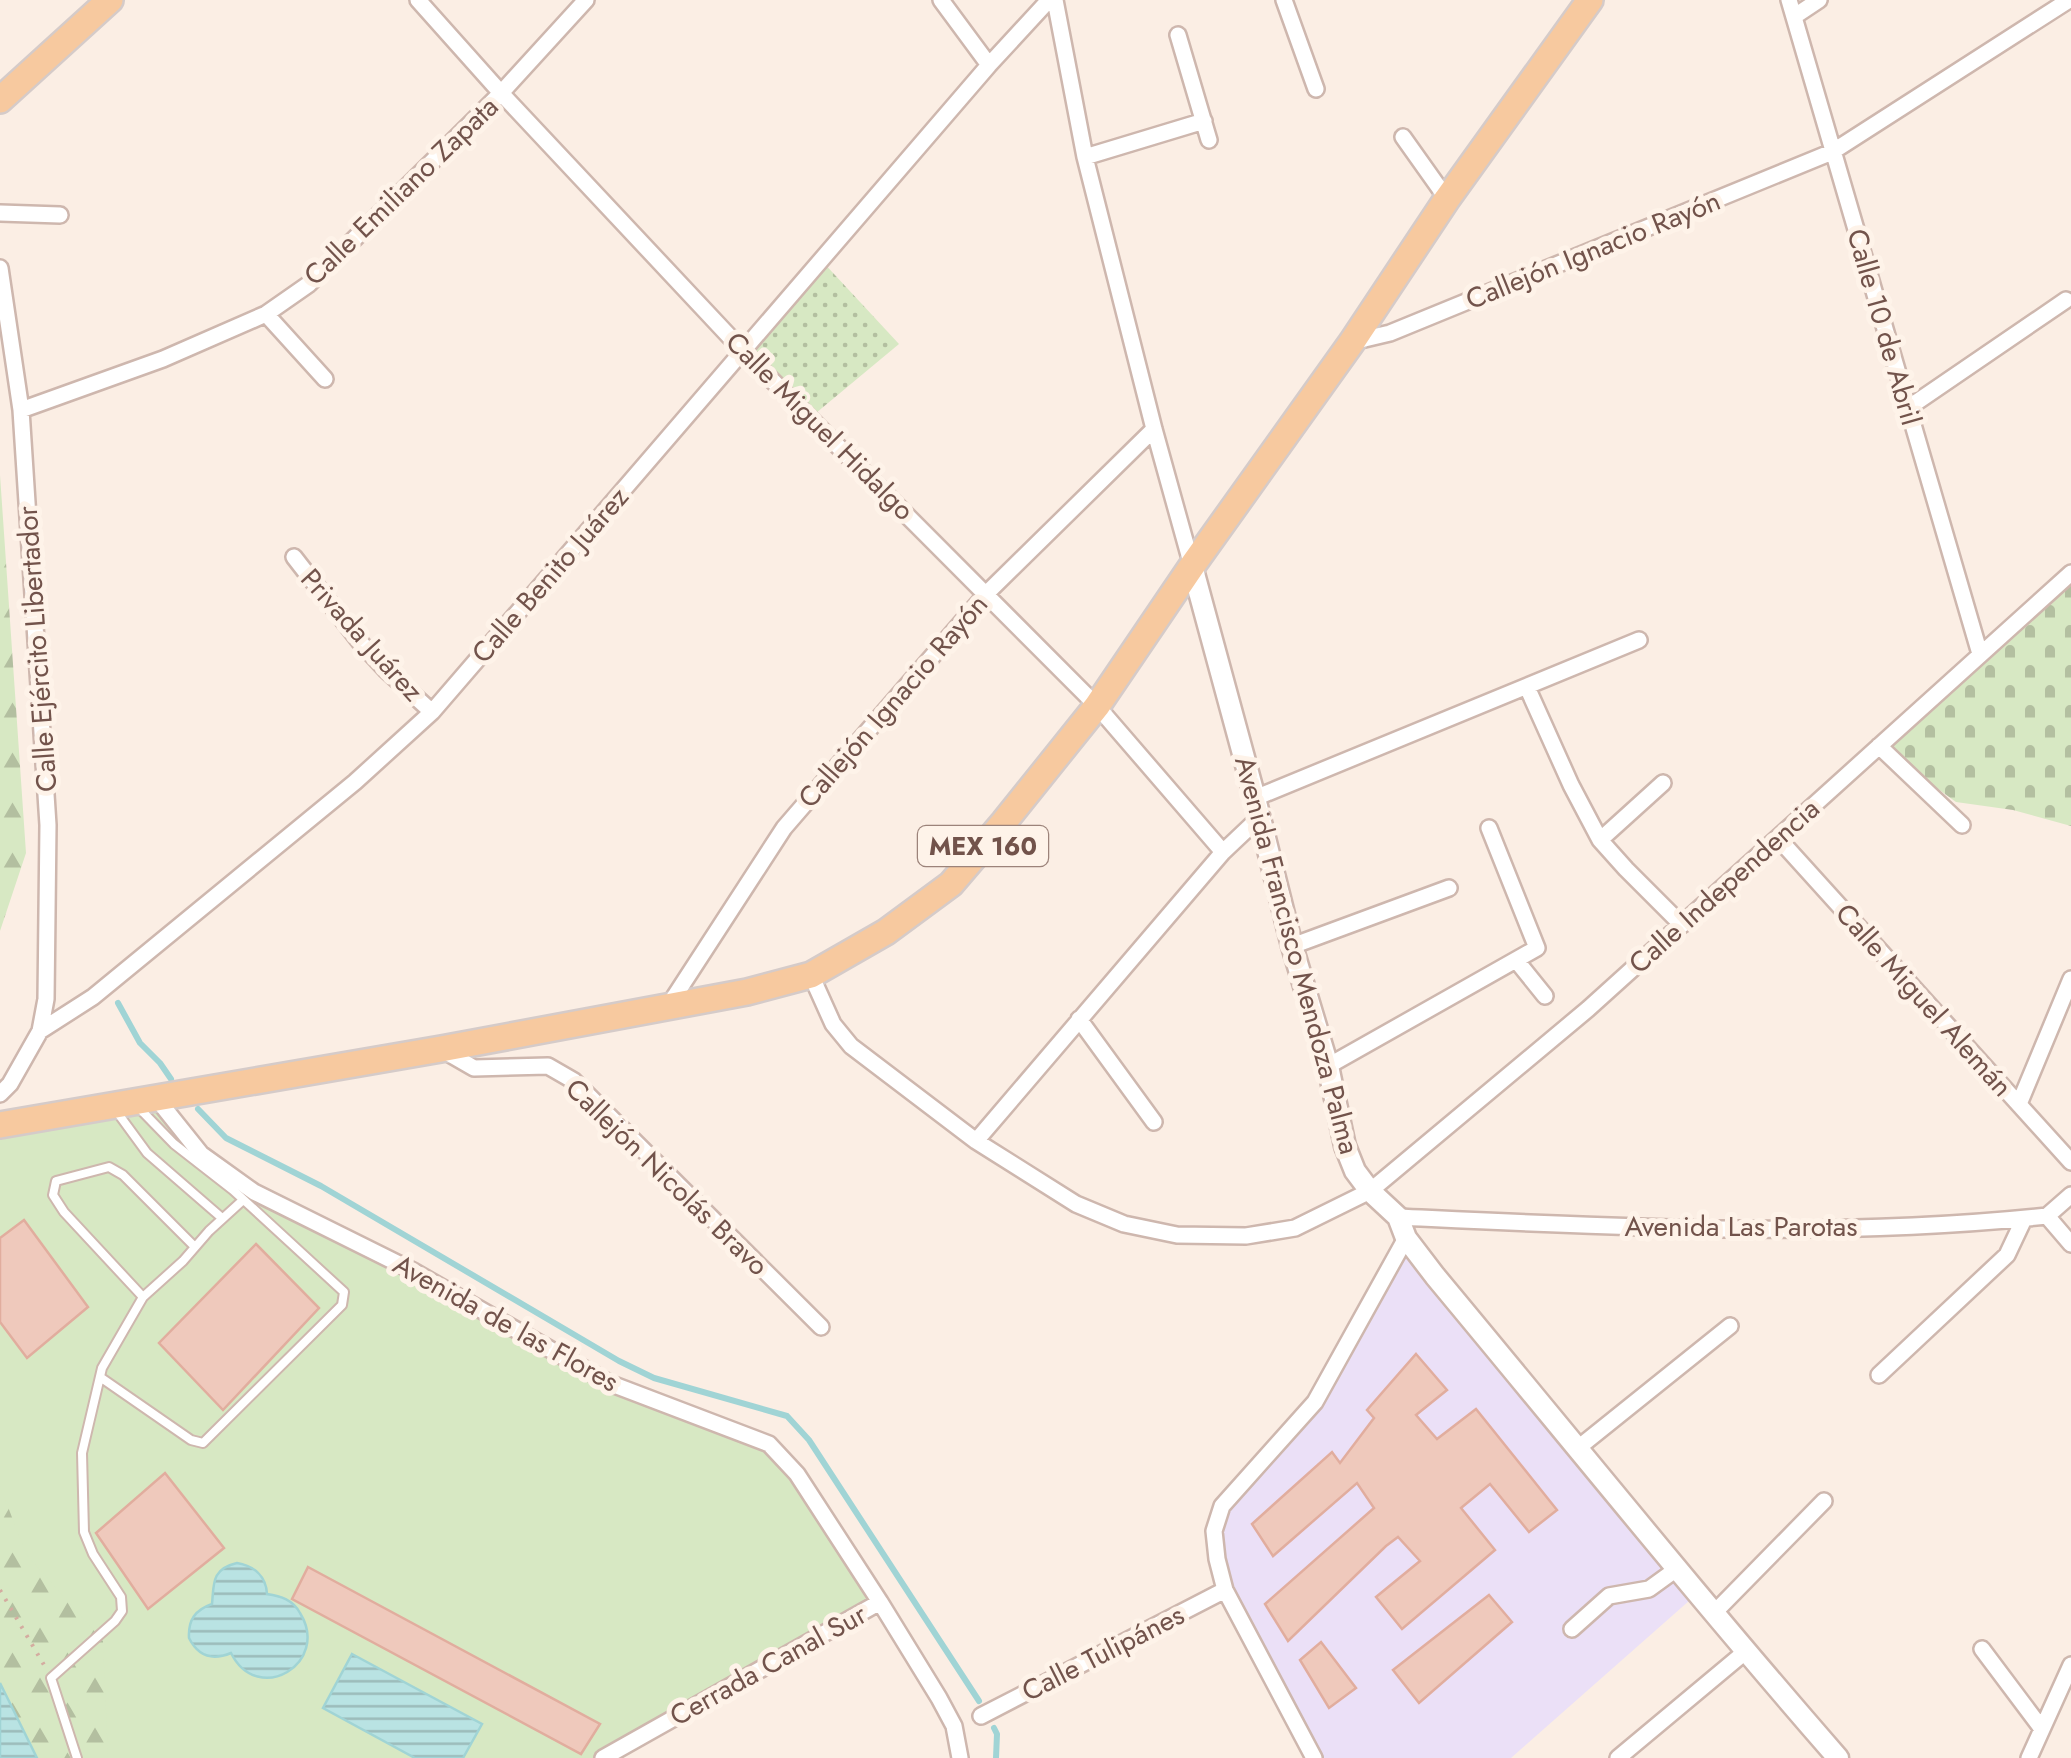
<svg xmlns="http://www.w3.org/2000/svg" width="2071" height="1758" viewBox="0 0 2071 1758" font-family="Jost,sans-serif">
  <defs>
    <pattern id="forest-firs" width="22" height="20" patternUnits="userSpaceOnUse" patternTransform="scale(2.5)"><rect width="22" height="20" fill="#d7e8c3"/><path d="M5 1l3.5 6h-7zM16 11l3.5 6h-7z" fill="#b3bfa0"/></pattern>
    <pattern id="cemetery-stones" width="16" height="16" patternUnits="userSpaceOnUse" patternTransform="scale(2.5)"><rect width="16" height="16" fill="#d7e8c3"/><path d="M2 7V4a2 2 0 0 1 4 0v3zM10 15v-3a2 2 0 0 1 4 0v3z" fill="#b3bfa0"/></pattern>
    <pattern id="park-dots" width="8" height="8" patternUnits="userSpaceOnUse" patternTransform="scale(2.5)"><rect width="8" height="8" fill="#d7e8c3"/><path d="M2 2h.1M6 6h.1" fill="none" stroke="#b3bfa0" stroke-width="1.8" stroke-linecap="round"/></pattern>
    <pattern id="water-rules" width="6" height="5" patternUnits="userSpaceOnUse" patternTransform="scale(2.5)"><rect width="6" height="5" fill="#b9e3e3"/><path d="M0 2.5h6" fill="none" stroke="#9bbbba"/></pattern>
  </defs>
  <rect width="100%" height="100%" fill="#fbeee4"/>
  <path fill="#ebe0f7" d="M 1406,1238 L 1698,1593 L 1511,1758 L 1314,1758 L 1217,1559 L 1222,1506 L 1315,1402 Z"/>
  <path fill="url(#forest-firs)" d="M 0,475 L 26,853 L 0,931 Z
    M 0,1331 L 70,1406 L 120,1758 L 0,1758 Z"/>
  <path fill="url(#cemetery-stones)" d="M 2071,573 L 2071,826 L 2013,810 L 1956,802 L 1879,746 Z"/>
  <path fill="url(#park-dots)" d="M 821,260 L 899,344 L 810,418 L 743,351 Z"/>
  <path fill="#d7e8c3" d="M 157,1099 L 201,1154 L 609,1383 L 769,1444 L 880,1602 L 603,1758 L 108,1758 L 103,1641 L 26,1554 L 0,1486 L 0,1125 Z"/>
  <path fill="url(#water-rules)" stroke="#a0d4d5" stroke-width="2.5" d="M 237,1563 C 254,1566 266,1576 267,1594 C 281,1596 293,1600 300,1613 C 331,1663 258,1707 231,1653 C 212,1661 198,1656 189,1638 C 188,1620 195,1610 212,1604 C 214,1584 211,1569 237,1563 Z
    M 352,1654 L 482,1724 L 463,1758 L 415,1758 L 323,1708 Z
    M 0,1683 L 37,1758 L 0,1758 Z"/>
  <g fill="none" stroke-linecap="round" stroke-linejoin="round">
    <path stroke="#a0d4d5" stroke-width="6" d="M 118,1003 L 140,1043 L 160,1063 L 171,1079
      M 198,1109 L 226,1138 L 321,1186 L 619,1361 L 654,1378 L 787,1416 L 809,1440 L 979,1701
      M 994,1728 L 997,1734 L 996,1758"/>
  </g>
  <path fill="#efc9bc" stroke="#e1ad9e" stroke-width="2.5" d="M 24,1220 L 88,1307 L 27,1358 L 0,1322 L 0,1238 Z
    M 256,1244 L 319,1308 L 223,1410 L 159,1343 Z
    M 1416,1354 L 1447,1390 L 1416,1415 L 1437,1439 L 1476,1409 L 1557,1510 L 1529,1532 L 1490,1484 L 1461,1508 L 1495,1550 L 1402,1629 L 1376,1597 L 1420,1561 L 1398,1537 L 1386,1546 L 1288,1641 L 1265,1604 L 1374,1508 L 1357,1483 L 1273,1556 L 1252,1524 L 1332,1452 L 1340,1463 L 1374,1418 L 1367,1410 Z
    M 165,1473 L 224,1548 L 148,1609 L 96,1533 Z
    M 308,1567 L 600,1724 L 581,1754 L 292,1599 Z
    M 1489,1595 L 1512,1622 L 1419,1703 L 1393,1670 Z
    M 1321,1642 L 1356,1688 L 1329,1708 L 1300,1660 Z"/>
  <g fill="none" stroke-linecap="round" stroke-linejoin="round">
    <defs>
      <path id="service" d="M 117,1112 L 147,1153 L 222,1218
        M 143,1297 L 64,1212 L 53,1195 L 56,1181 L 109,1167 L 123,1175 L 195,1247
        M 100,1377 L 191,1440 L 203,1443 L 342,1305 L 344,1292 L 233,1190 L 174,1144 L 137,1106
        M 77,1758 L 51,1678 L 115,1621 L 122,1611 L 121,1597 L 93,1554 L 84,1532 L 82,1453 L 102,1368 L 143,1297 L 183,1261 L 209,1231 L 243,1200"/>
      <path id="minor" d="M 418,0 L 501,93 L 743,351 L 1097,706 L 1223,852
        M 941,0 L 989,65
        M 1055,0 L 1085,157 L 1154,429 L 1192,566
        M 1284,0 L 1316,89
        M 1789,0 L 1980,654
        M 1795,16 L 1819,0
        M 1178,35 L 1209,140
        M 1403,137 L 1447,199
        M 1085,157 L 1204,121
        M 0,213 L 60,215
        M 0,268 L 21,410 L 48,825 L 46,999 L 40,1031
        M 266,314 L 325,379
        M 1352,342 L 1390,333 L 1832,152 L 2069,0
        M 1908,408 L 2066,300
        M 21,410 L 163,359 L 266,314 L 309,284 L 501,93 L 586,0
        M 294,557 L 360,642 L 385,669 L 432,712
        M 1527,687 L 1571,785 L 1600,840 L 1626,869 L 1682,925
        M 1879,746 L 1962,825
        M 1255,798 L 1639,640
        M 1778,838 L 2071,1162
        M 1600,840 L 1663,783
        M 1292,946 L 1449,888
        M 1516,960 L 1545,996
        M 811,975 L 833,1024 L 851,1046 L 976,1141 L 1076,1204 L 1124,1224 L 1177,1235 L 1246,1236 L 1295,1228 L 1370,1191 L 1588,1009 L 2071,573
        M 669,1005 L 784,828 L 987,593 L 1154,429
        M 1079,1019 L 1154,1122
        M 441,1049 L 474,1068 L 548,1066 L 574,1081 L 821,1327
        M 1328,1066 L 1537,948 L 1489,828
        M 0,1094 L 10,1084 L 40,1031 L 93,997 L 355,782 L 432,712 L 989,65 L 1049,0
        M 157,1099 L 201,1154 L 254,1192 L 413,1271 L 609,1383 L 769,1444 L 797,1474 L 880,1602 L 939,1698 L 954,1726 L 960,1758
        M 2019,1104 L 2071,979
        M 976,1141 L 1223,852 L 1260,817
        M 2047,1216 L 2071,1244
        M 2047,1216 L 2071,1195
        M 1398,1217 C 1614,1227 1832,1239 2047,1216
        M 1879,1375 L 2007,1255 L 2024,1219
        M 1578,1448 L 1730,1326
        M 1714,1613 L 1824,1501
        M 1572,1629 L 1609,1596 L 1649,1589 L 1678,1568
        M 1982,1649 L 2042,1729
        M 981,1716 L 1225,1590
        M 603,1758 L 880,1602
        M 1314,1758 L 1225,1590 L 1217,1559 L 1214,1531 L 1222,1506 L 1315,1402 L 1406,1238
        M 1618,1758 L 1745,1652
        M 2029,1758 L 2071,1665"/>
      <path id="tertiary" d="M 1192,566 L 1255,798 L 1292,946 L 1328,1066 L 1345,1146 L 1355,1171 L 1370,1191 L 1398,1217 L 1406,1238 L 1435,1276 C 1569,1437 1700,1600 1838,1758"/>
      <path id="primary" d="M 0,100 L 110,0
        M 0,1125 L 441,1049 L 747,992 L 811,975 L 886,932 L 951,884 L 1004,822 L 1097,706 L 1192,566 L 1352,342 L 1447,199 L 1590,0"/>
    </defs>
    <use href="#service" stroke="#ceb7ae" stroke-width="12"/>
    <use href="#minor" stroke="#ceb7ae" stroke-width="20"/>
    <use href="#tertiary" stroke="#ceb7ae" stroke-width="25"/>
    <use href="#primary" stroke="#d5cbc9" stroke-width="30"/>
    <path stroke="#d4aca0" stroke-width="4" stroke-dasharray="2.5 8" stroke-linecap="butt" d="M 0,1590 L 44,1665"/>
    <use href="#service" stroke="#fff" stroke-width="8"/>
    <use href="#minor" stroke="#fff" stroke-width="15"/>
    <use href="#tertiary" stroke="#fff" stroke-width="20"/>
    <use href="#primary" stroke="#f7c99f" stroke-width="25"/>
  </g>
  <g text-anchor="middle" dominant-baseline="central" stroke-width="10" stroke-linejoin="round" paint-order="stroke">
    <rect fill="#fef3e9" stroke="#9c837a" stroke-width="2.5" x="918" y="826" width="130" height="40" rx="8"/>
    <g font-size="25" font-weight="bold" fill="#72534b">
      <text x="983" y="846">MEX 160</text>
    </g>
    <g font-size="28" fill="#72534b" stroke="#fef3e9">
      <text transform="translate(401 191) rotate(-44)">Calle Emiliano Zapata</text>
      <text transform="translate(1593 250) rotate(-22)">Callejón Ignacio Rayón</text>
      <text transform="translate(1884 327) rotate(74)">Calle 10 de Abril</text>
      <text transform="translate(820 426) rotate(45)">Calle Miguel Hidalgo</text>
      <text transform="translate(550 575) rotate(-49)">Calle Benito Juárez</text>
      <text transform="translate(362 635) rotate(48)">Privada Juárez</text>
      <text transform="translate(37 649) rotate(-94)">Calle Ejército Libertador</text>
      <text transform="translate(893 701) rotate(-49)">Callejón Ignacio Rayón</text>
      <text transform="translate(1724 886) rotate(-42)">Calle Independencia</text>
      <text transform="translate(1297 955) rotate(75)">Avenida Francisco Mendoza Palma</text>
      <text transform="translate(1924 1000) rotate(48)">Calle Miguel Alemán</text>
      <text transform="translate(667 1177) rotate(44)">Callejón Nicolás Bravo</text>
      <text x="1741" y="1226">Avenida Las Parotas</text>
      <text transform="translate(506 1323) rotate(29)">Avenida de las Flores</text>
      <text transform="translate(1103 1653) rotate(-27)">Calle Tulipánes</text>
      <text transform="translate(768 1665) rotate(-29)">Cerrada Canal Sur</text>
    </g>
  </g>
</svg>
